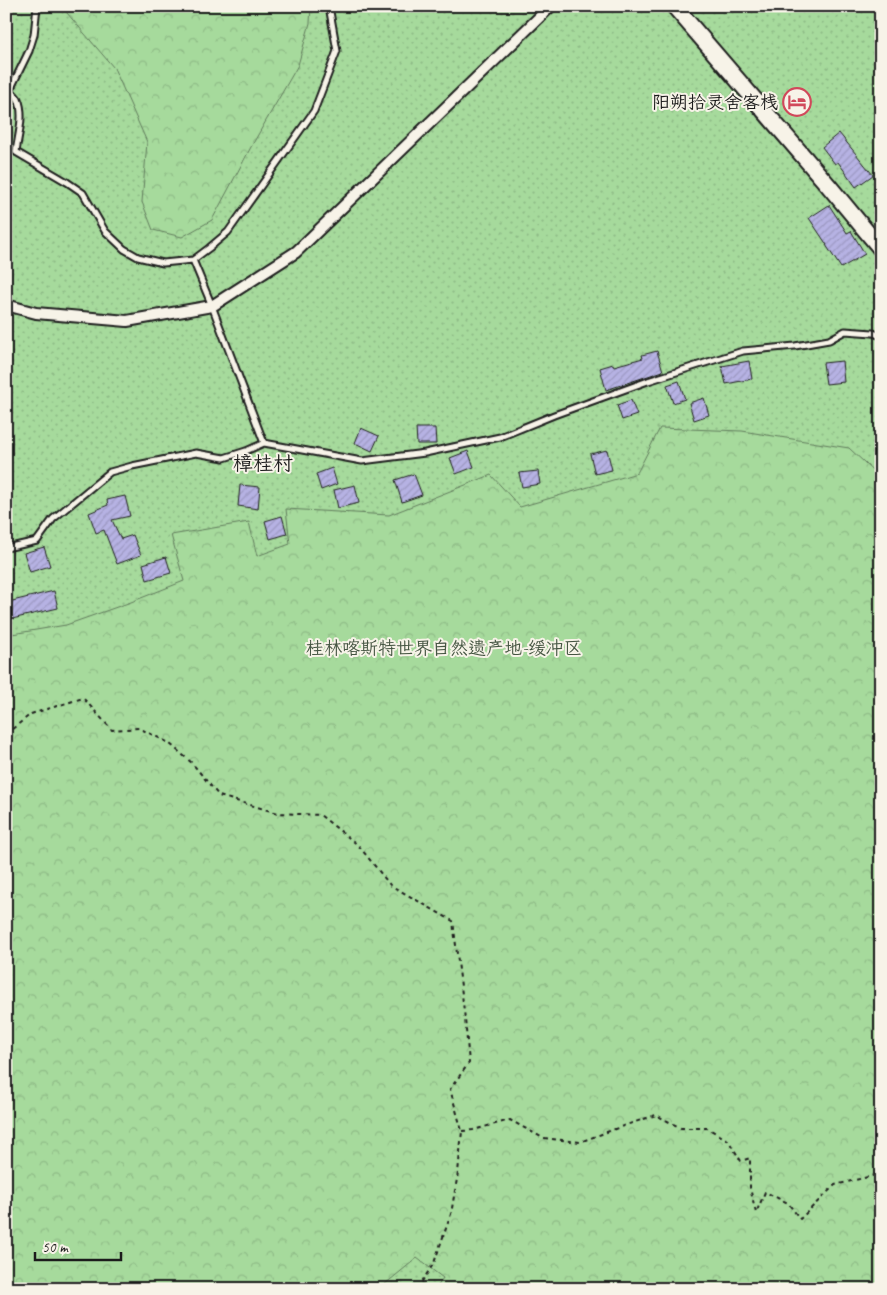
<svg xmlns="http://www.w3.org/2000/svg" width="887" height="1295" viewBox="0 0 887 1295" font-family="Caveat,'LXGW WenKai TC',sans-serif">
  <defs>
    <pattern id="grass-dots" width="8" height="8" patternUnits="userSpaceOnUse" patternTransform="scale(1.25)"><rect width="8" height="8" fill="#a6da9c"/><path d="M2 2h.1M6 6h.1" fill="none" stroke="#8eba86" stroke-width="1.8" stroke-linecap="round"/></pattern>
    <pattern id="forest-crowns" width="20" height="18" patternUnits="userSpaceOnUse" patternTransform="scale(1.25)"><rect width="20" height="18" fill="#a6da9c"/><path d="M2 6a3 3 0 1 1 6 0M12 15a3 3 0 1 1 6 0" fill="none" stroke="#8eba86"/></pattern>
    <pattern id="building-hatch" width="6" height="6" patternUnits="userSpaceOnUse" patternTransform="scale(1.25)"><rect width="6" height="6" fill="#b6b2e3"/><path d="M-1 1l2-2M0 6l6-6M5 7l2-2" fill="none" stroke="#9c98c2"/></pattern>
  </defs>
  <rect width="100%" height="100%" fill="#eae6e7"/>
  <filter id="ink" filterUnits="userSpaceOnUse"><feTurbulence type="fractalNoise" baseFrequency=".02" numOctaves="2"/><feDisplacementMap in="SourceGraphic" scale="10" xChannelSelector="R" yChannelSelector="G"/><feConvolveMatrix kernelMatrix="1 2 1 2 8 2 1 2 1" color-interpolation-filters="sRGB"/></filter>
  <g filter="url(#ink)">
    <path fill="url(#grass-dots)" stroke="#617b5c" d="M 6,6 L 881,6 L 881,1289 L 6,1289 Z"/>
    <path fill="url(#forest-crowns)" stroke="#617b5c" d="M 61,6 L 311,6 L 310,23 L 298,65 L 251,147 L 212,220 L 182,237 L 153,230 L 142,202 L 147,142 L 114,68 Z
      M 660,428 L 742,431 L 849,448 L 881,478 L 881,1289 L 436,1289 L 443,1278 L 417,1258 L 379,1289 L 6,1289 L 6,635 L 66,625 L 131,602 L 184,581 L 171,535 L 249,522 L 257,556 L 290,544 L 286,509 L 389,515 L 491,475 L 520,507 L 637,473 Z"/>
    <path fill="url(#building-hatch)" stroke="#1c1c1c" d="M 839,133 L 873,175 L 856,187 L 838,162 L 835,164 L 822,147 Z
      M 829,205 L 847,233 L 851,231 L 865,254 L 841,268 L 826,245 L 827,245 L 809,218 Z
      M 657,351 L 663,371 L 606,390 L 600,368 L 613,364 L 614,366 L 643,358 L 642,355 Z
      M 749,361 L 752,379 L 726,384 L 722,366 Z
      M 842,361 L 844,382 L 826,384 L 823,363 Z
      M 679,381 L 685,399 L 673,403 L 667,385 Z
      M 704,398 L 709,415 L 694,420 L 689,403 Z
      M 631,400 L 637,415 L 622,420 L 617,405 Z
      M 361,428 L 379,436 L 372,451 L 355,443 Z
      M 416,428 L 435,428 L 436,444 L 417,444 Z
      M 607,450 L 612,470 L 595,474 L 590,454 Z
      M 468,451 L 474,467 L 456,474 L 450,458 Z
      M 332,468 L 337,484 L 321,490 L 316,474 Z
      M 538,471 L 540,484 L 522,487 L 519,473 Z
      M 414,474 L 422,495 L 402,502 L 395,480 Z
      M 240,485 L 260,487 L 258,509 L 238,506 Z
      M 355,485 L 359,503 L 338,508 L 334,490 Z
      M 125,496 L 130,516 L 112,520 L 121,539 L 133,535 L 141,555 L 117,564 L 104,530 L 96,533 L 89,513 L 108,505 L 107,500 Z
      M 282,516 L 287,534 L 270,539 L 265,521 Z
      M 44,547 L 50,566 L 30,572 L 24,553 Z
      M 166,557 L 171,573 L 147,580 L 143,564 Z
      M 54,591 L 58,608 L 12,619 L 8,602 Z"/>
    <g fill="none" stroke-linecap="round" stroke-linejoin="round">
      <defs>
        <path id="lane" d="M 6,87 L 10,90 L 29,51 L 34,35 L 37,6
          M 6,94 L 10,90 C 13,93 16,96 18,99 C 25,115 18,136 16,152 L 67,182 L 83,193 L 105,231 L 124,249 L 138,257 L 163,263 L 193,260 L 209,248 L 228,232 L 314,111 L 337,51 L 329,6
          M 193,260 L 212,306 L 264,443 L 362,461 L 425,453 L 500,437 L 554,415 L 648,381 L 743,351 L 795,346 L 829,340 L 845,331 L 873,333 L 881,336
          M 6,548 L 37,541 L 53,519 L 110,472 L 132,466 L 196,453 L 224,458 L 246,451 L 264,443"/>
        <path id="street" d="M 6,305 L 36,313 L 127,321 L 212,306 L 296,252 L 551,6"/>
        <path id="secondary" d="M 674,6 L 828,185 L 881,249"/>
      </defs>
      <use href="#lane" stroke="#1c1c1c" stroke-width="9"/>
      <use href="#street" stroke="#1c1c1c" stroke-width="14"/>
      <use href="#secondary" stroke="#1c1c1c" stroke-width="19"/>
      <path stroke="#1c1c1c" stroke-width="2" stroke-dasharray="4 4" stroke-linecap="butt" d="M 6,734 L 31,714 L 83,698 L 112,730 L 139,728 L 169,743 L 192,763 L 219,796 L 278,813 L 320,815 L 358,845 L 390,885 L 453,921 L 465,1019 L 469,1063 L 450,1089 L 462,1131 L 458,1173 L 451,1214 L 434,1263 L 417,1289
        M 462,1131 L 473,1130 L 510,1120 L 543,1138 L 580,1142 L 623,1126 L 656,1115 L 681,1128 L 707,1128 L 728,1140 L 741,1161 L 750,1158 L 750,1188 L 756,1213 L 765,1192 L 788,1203 L 800,1219 L 835,1185 L 876,1175 L 881,1191"/>
      <use href="#lane" stroke="#f7f3e8" stroke-width="5"/>
      <use href="#street" stroke="#f7f3e8" stroke-width="10"/>
      <use href="#secondary" stroke="#f7f3e8" stroke-width="15"/>
    </g>
  </g>
  <defs>
    <symbol id="hotel-ring" viewBox="-11 -11 22 22"><circle r="9.5" fill="#f7f3e8" stroke="#d1495b" stroke-width="1.5"/><path d="M-6-4.5h1.5V1H6V5H4.5V3h-9V5H-6ZM-4 0a1.8 1.8 0 1 1 3.6 0ZM.5 0V-2.5h3Q6-2.5 6 0Z" fill="#d1495b"/></symbol>
  </defs>
  <g fill-rule="evenodd">
    <use href="#hotel-ring" x="781" y="86" width="32" height="32"/>
  </g>
  <g text-anchor="middle" dominant-baseline="central" stroke-width="4" stroke-linejoin="round" paint-order="stroke">
    <g font-size="18" fill="#1c1c1c" stroke="#f7f3e8" text-anchor="end">
      <text x="778" y="102">阳朔拾灵舍客栈</text>
    </g>
    <g font-size="18" fill="#455542" stroke="#f7f3e8">
      <text x="444" y="648">桂林喀斯特世界自然遗产地-缓冲区</text>
    </g>
    <g font-size="20" fill="#1c1c1c" stroke="#f7f3e8">
      <text x="263" y="463">樟桂村</text>
    </g>
  </g>
  <rect width="887" height="1295" fill="none" stroke="#f7f3e8" stroke-width="25"/>
  <rect x="12" y="12" width="862" height="1270" fill="none" stroke="#1c1c1c" stroke-width="2" filter="url(#ink)"/>
  <path d="M35 1252v8h86v-8" fill="none" stroke="#1c1c1c" stroke-width="2.5"/>
  <text x="42" y="1252" font-size="15" fill="#1c1c1c" stroke="#f7f3e8" stroke-width="4" paint-order="stroke">50 m</text>
</svg>
